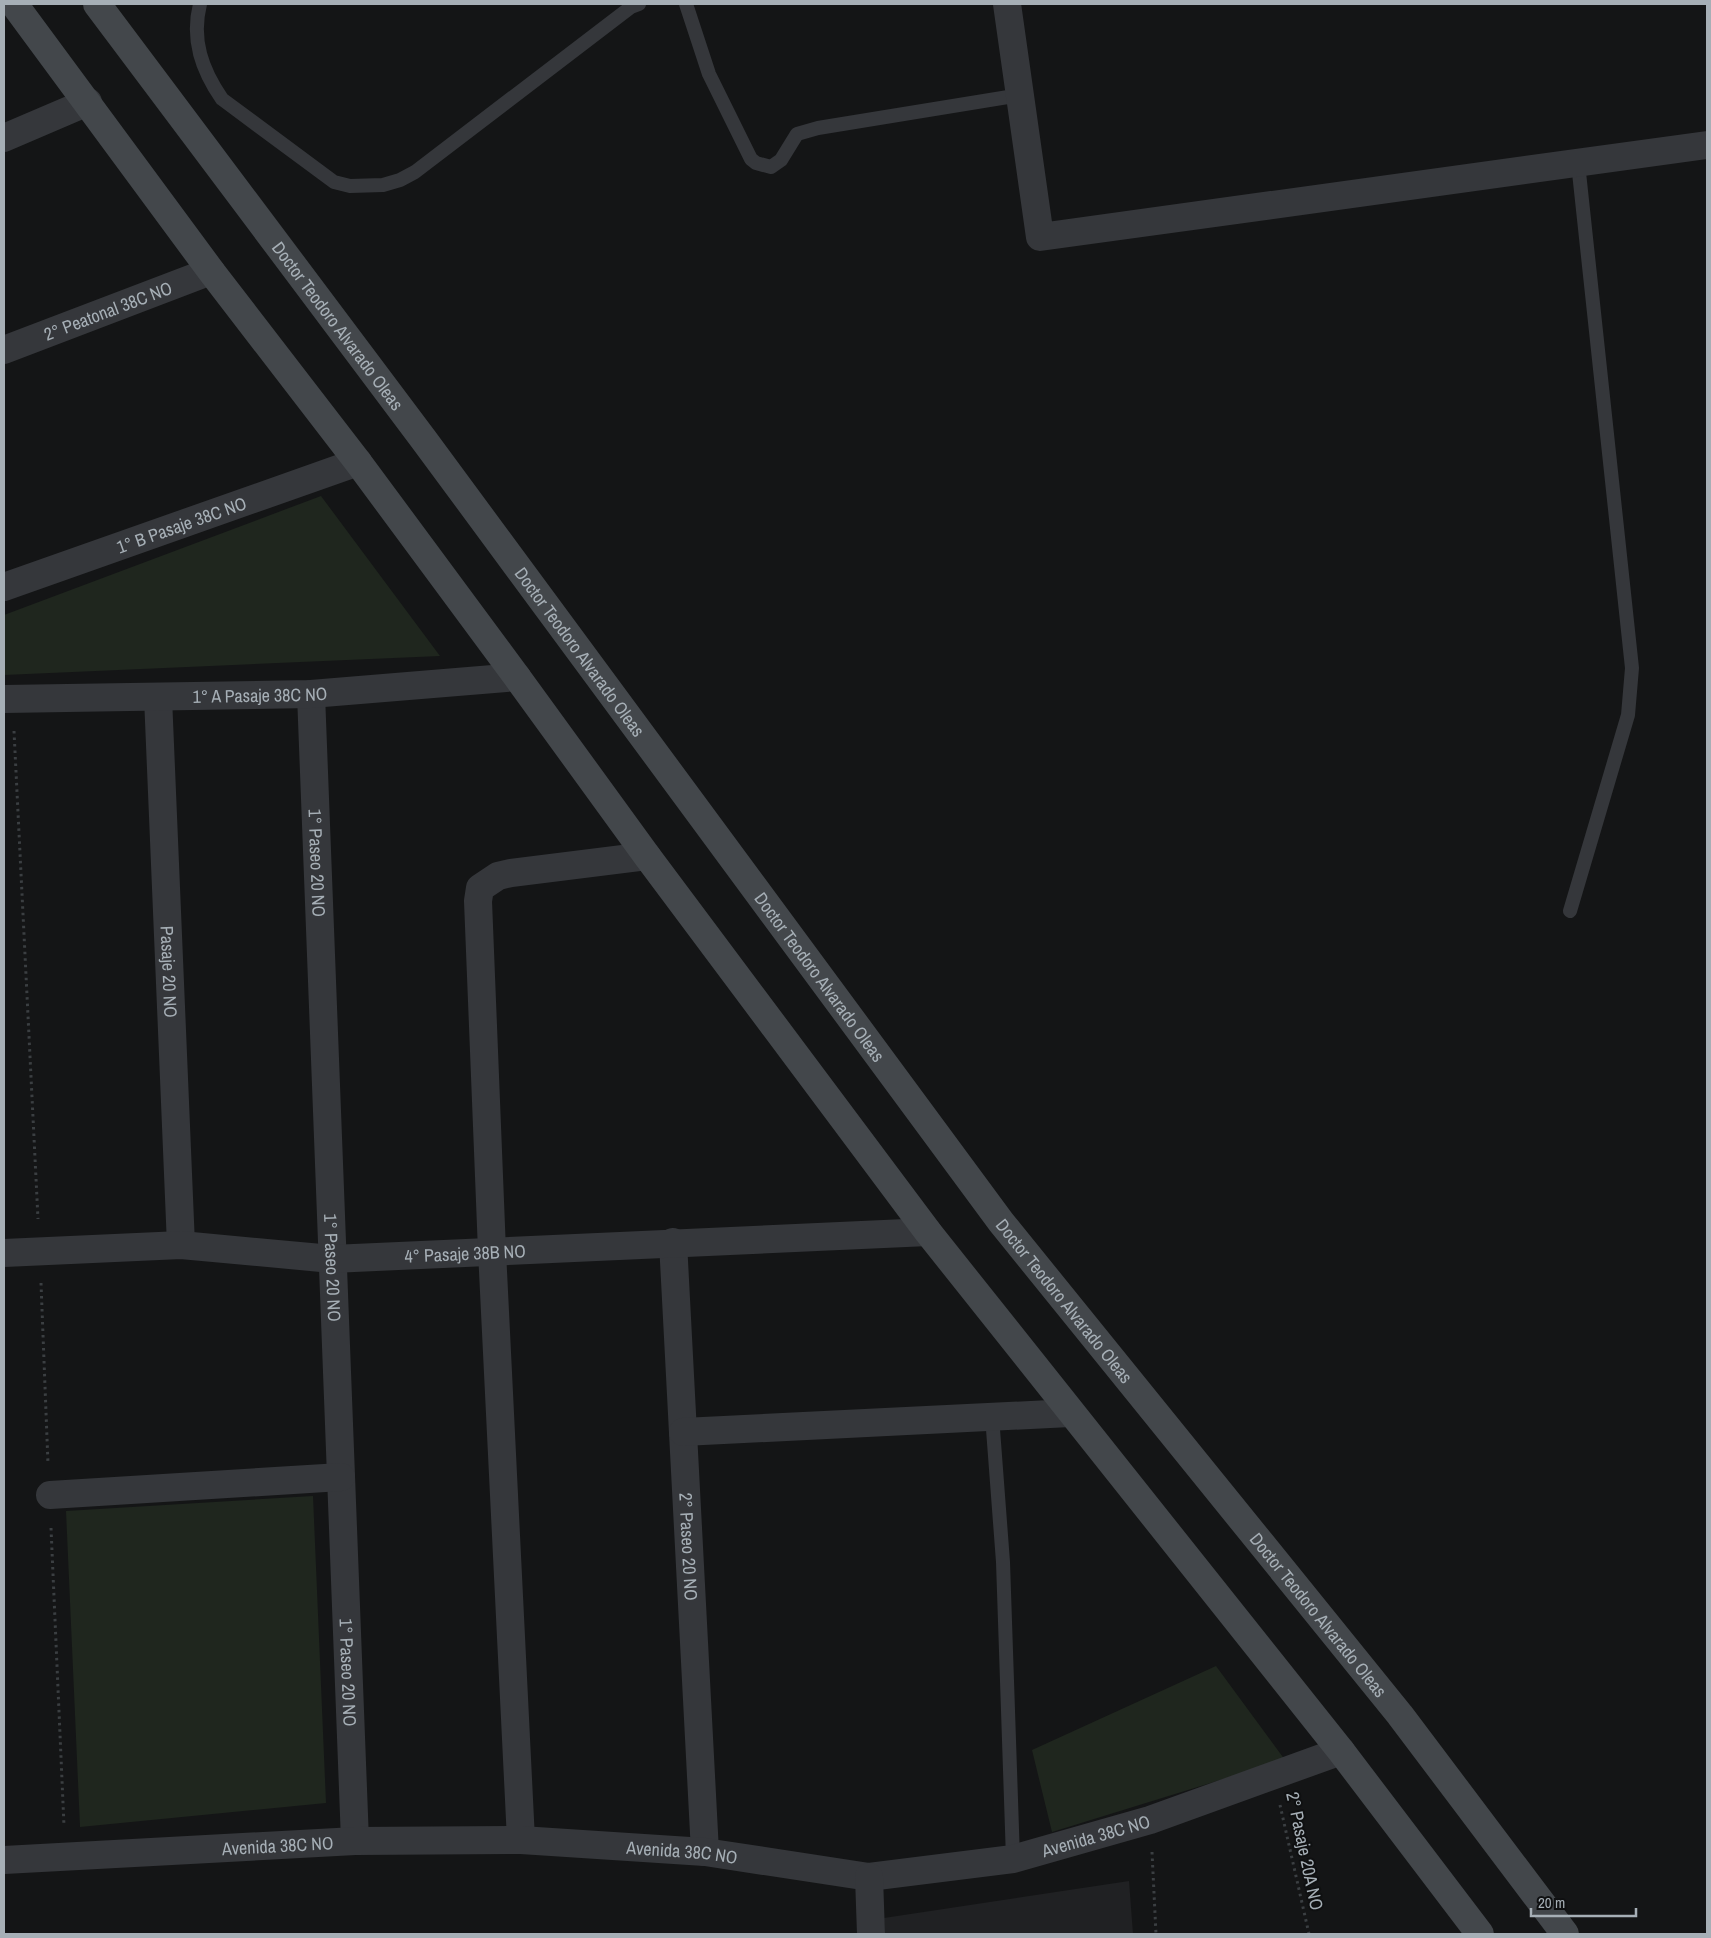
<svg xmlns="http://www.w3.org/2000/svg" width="1711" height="1938" viewBox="0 0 1711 1938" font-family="'Archivo Narrow',sans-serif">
  <rect width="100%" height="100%" fill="#141516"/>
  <path fill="#202123" d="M 1129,1881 L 1133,1934 L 885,1934 L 884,1918 Z"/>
  <path fill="#1f261e" d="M 321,496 L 440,656 L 4,675 L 4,615 Z
    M 313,1496 L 326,1803 L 80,1827 L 66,1511 Z
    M 1216,1666 L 1285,1760 L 1052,1832 L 1032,1750 Z"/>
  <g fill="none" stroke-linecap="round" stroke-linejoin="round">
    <path stroke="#3b3f42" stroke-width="3" stroke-dasharray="2.5 4" stroke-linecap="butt" d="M 14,731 L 38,1219
      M 41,1283 L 48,1464
      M 51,1528 L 64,1826
      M 1280,1805 L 1309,1934
      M 1152,1852 L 1156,1934"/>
    <path stroke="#35373b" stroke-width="14" d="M 200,4 C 191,40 202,70 222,99 L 334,182 L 350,186 L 383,185 L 400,180 L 415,172 L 631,7 L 639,4
      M 686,4 L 709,74 L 751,159 L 756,163 L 771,167 L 781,160 L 797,134 L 818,128 L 1020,95
      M 1570,911 L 1628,715 L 1632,668 L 1578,163
      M 992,1416 L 1003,1562 L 1013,1859"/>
    <g stroke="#35373b" stroke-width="28">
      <path d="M 1007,4 L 1040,237 L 1707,145"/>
      <path d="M 4,138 L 88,102"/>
      <path id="s1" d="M 4,350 L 211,271"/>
      <path id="s2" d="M 4,587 L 358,462"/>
      <path id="s3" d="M 311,694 L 355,1841"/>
      <path id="s4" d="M 158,697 L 181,1245"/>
      <path id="s5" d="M 4,699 L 311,694 L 517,677"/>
      <path id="s6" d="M 673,1242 L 705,1852"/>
      <path id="s7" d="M 4,1253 L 181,1245 L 332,1259 L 928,1232"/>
      <path d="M 683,1432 L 1070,1413"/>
      <path d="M 50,1495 L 341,1477"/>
      <path d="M 521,1840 L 492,1251 L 478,901 L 480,888 L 498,876 L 511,873 L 647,856"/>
      <path id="s8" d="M 4,1860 L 355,1841 L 521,1840 L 705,1852 L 869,1877 L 1013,1859 L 1150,1820 L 1341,1751"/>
      <path d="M 869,1877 L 871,1934"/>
    </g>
    <g stroke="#43474b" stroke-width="28">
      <path d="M 14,4 L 211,271 L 358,462 L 517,677 L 647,856 L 928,1232 L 1341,1751 L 1480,1934"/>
      <path id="s9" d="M 97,4 L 424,440 L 1001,1222 L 1400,1715 L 1565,1934"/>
    </g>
  </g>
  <g text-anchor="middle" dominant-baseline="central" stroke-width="4" stroke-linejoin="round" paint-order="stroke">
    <g font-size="18" fill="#a6afb6" stroke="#0f1011">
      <text stroke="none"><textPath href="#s1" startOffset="111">2° Peatonal 38C NO</textPath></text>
      <text stroke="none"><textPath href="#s9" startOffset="402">Doctor Teodoro Alvarado Oleas</textPath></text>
      <text stroke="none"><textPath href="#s2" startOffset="188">1° B Pasaje 38C NO</textPath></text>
      <text stroke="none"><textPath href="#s9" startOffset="808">Doctor Teodoro Alvarado Oleas</textPath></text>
      <text stroke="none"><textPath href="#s5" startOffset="256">1° A Pasaje 38C NO</textPath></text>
      <text stroke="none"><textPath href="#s3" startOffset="169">1° Paseo 20 NO</textPath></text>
      <text stroke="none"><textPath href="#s4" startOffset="275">Pasaje 20 NO</textPath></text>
      <text stroke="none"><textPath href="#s9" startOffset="1212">Doctor Teodoro Alvarado Oleas</textPath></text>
      <text stroke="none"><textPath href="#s7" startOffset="462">4° Pasaje 38B NO</textPath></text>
      <text stroke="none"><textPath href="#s3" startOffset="574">1° Paseo 20 NO</textPath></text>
      <text stroke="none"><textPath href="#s9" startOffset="1618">Doctor Teodoro Alvarado Oleas</textPath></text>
      <text stroke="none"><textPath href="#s6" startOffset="305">2° Paseo 20 NO</textPath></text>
      <text stroke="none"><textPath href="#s9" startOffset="2022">Doctor Teodoro Alvarado Oleas</textPath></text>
      <text stroke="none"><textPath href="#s3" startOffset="979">1° Paseo 20 NO</textPath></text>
      <text stroke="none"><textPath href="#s8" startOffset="1099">Avenida 38C NO</textPath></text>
      <text stroke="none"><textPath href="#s8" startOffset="274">Avenida 38C NO</textPath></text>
      <text transform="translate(1305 1851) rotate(78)">2° Pasaje 20A NO</text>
      <text stroke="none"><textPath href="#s8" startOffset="679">Avenida 38C NO</textPath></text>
    </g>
  </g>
  <rect width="1711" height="1938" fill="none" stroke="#a6afb6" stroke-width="10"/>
  <path d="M1531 1908v8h105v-8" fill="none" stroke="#a6afb6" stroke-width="2.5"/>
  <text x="1538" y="1908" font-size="15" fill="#a6afb6" stroke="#0f1011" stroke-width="4" paint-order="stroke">20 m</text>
</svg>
